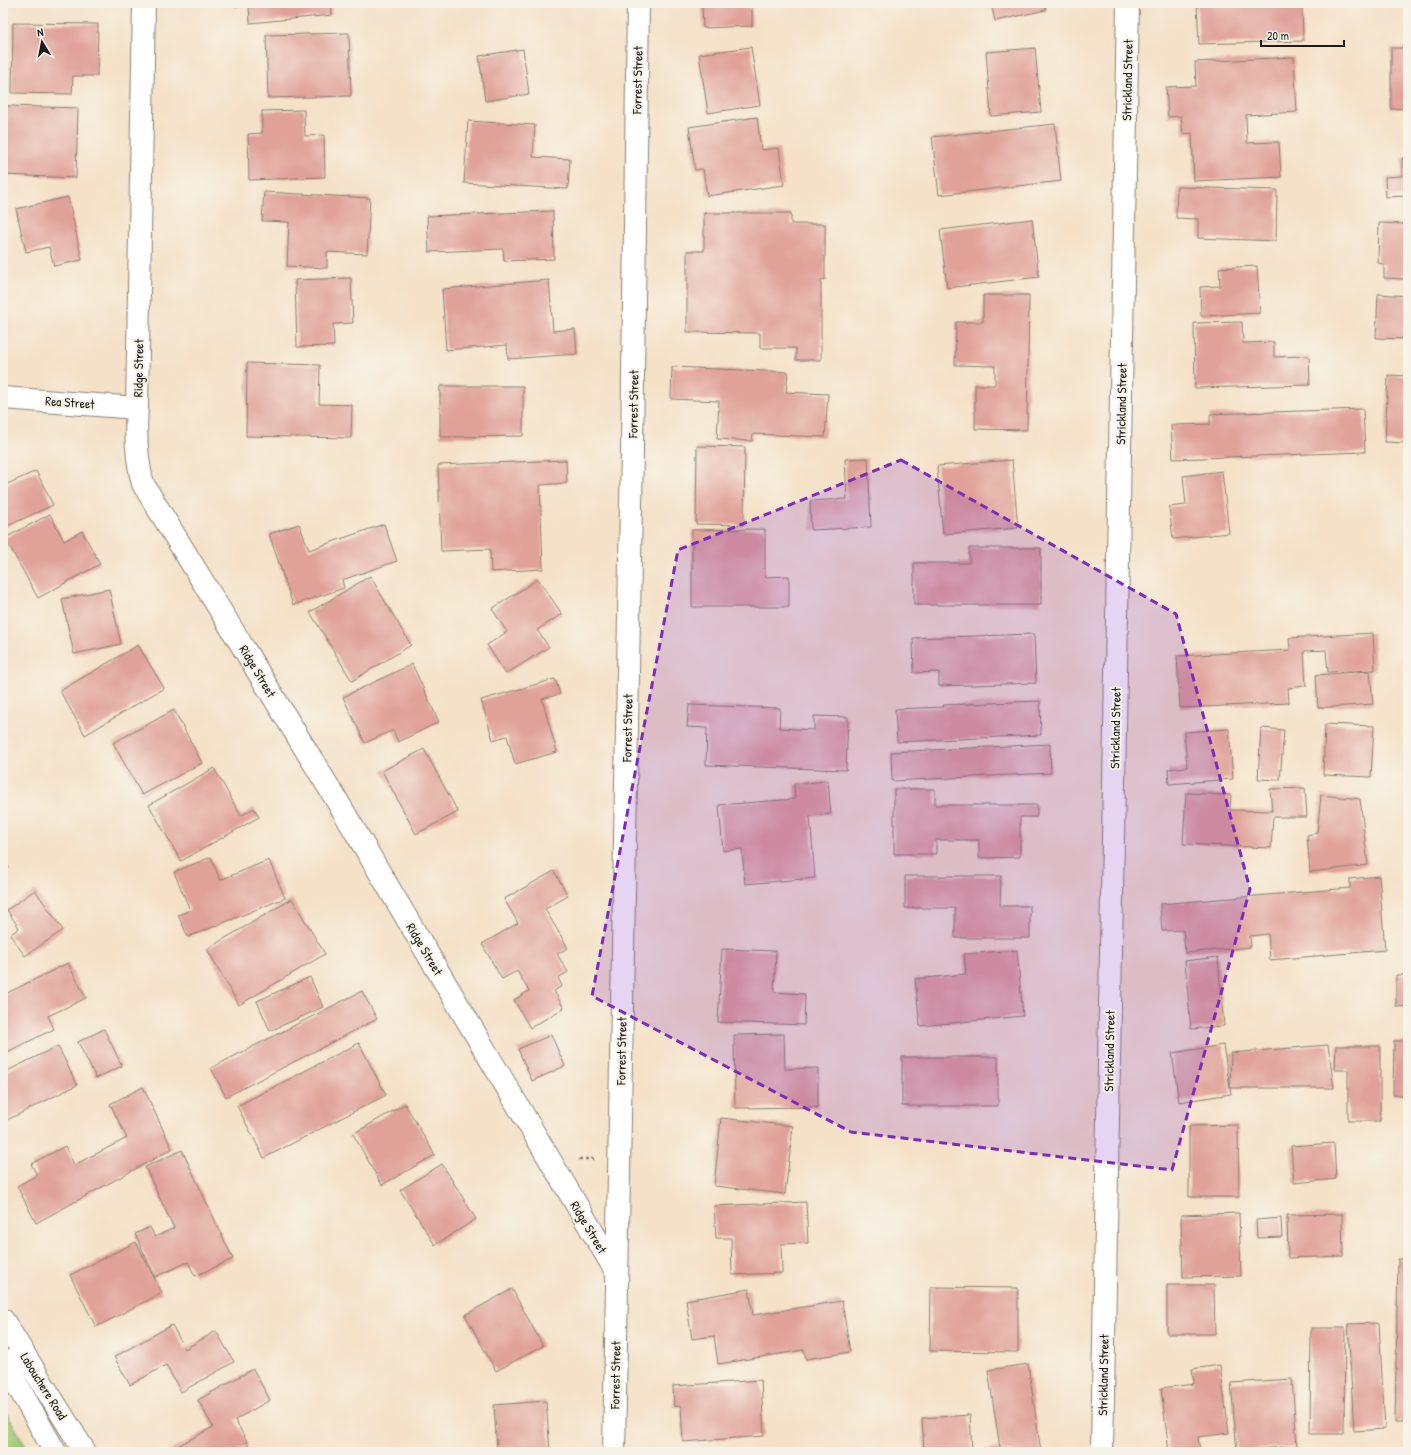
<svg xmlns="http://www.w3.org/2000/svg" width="1411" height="1455" viewBox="0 0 1411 1455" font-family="'Patrick Hand',sans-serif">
  <rect width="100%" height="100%" fill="#f7f3e8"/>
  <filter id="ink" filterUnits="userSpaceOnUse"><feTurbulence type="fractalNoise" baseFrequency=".025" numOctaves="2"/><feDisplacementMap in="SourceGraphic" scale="8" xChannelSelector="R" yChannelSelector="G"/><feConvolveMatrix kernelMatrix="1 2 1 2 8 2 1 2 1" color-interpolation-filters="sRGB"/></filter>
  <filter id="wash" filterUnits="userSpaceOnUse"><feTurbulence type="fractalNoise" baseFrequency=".012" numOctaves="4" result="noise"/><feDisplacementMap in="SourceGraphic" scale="16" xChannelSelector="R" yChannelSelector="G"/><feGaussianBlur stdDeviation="0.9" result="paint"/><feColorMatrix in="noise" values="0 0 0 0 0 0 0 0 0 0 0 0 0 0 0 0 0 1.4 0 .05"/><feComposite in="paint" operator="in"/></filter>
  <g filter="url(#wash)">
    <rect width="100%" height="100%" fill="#f4e1c7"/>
    <path fill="#a2ca76" stroke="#5f7349" d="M 3,1407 L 29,1452 L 3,1452 Z"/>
    <g id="blocks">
      <path fill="#e0a198" d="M 235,3 L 331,3 L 332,15 L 250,23 L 249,5 L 235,7 Z
        M 702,3 L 752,3 L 752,26 L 703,28 Z
        M 991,3 L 1045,3 L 1046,10 L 995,21 Z
        M 1197,3 L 1302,3 L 1303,41 L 1199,44 Z
        M 13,23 L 98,24 L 97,76 L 73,76 L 72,94 L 12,93 Z
        M 349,33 L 351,96 L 268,98 L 266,35 Z
        M 751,47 L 760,105 L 708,113 L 699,54 Z
        M 1035,48 L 1041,112 L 991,116 L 986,52 Z
        M 1391,48 L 1408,48 L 1408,108 L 1391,109 Z
        M 523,49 L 529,94 L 485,101 L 479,56 Z
        M 1294,57 L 1297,112 L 1246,115 L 1247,143 L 1279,142 L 1281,177 L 1194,181 L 1192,133 L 1183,134 L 1181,116 L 1168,117 L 1166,87 L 1196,86 L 1195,62 Z
        M 7,106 L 78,108 L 76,178 L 3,175 L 3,131 L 6,132 Z
        M 304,110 L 305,136 L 324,135 L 325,177 L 249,180 L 248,134 L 262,133 L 262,111 Z
        M 757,117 L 761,150 L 779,148 L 784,185 L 707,196 L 703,169 L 695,170 L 689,127 Z
        M 468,121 L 535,125 L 533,157 L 570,159 L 568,189 L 464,183 Z
        M 1055,124 L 1061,181 L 939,195 L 932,137 Z
        M 1402,158 L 1408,158 L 1408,196 L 1386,197 L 1385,177 L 1402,176 Z
        M 1177,187 L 1277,190 L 1276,241 L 1198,238 L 1198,219 L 1176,218 Z
        M 264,192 L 370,198 L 367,254 L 327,252 L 327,268 L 287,266 L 289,222 L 262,221 Z
        M 68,197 L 82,260 L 54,266 L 49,247 L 26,252 L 16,209 Z
        M 553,211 L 554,259 L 504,261 L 503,249 L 429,252 L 427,216 Z
        M 704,213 L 791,213 L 791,224 L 825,224 L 825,280 L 821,279 L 821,360 L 796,360 L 796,348 L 760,348 L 760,333 L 687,332 L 687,251 L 704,251 Z
        M 1032,219 L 1039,277 L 947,288 L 940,230 Z
        M 1379,223 L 1404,224 L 1405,231 L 1408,231 L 1408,270 L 1404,270 L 1404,279 L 1384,278 L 1384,264 L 1378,263 Z
        M 1257,266 L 1260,313 L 1201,316 L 1200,287 L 1220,286 L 1219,268 Z
        M 351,278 L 353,323 L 333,324 L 334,346 L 297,347 L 295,280 Z
        M 549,280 L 553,331 L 575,329 L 577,354 L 508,359 L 507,345 L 446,350 L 442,289 Z
        M 1378,294 L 1408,296 L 1408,339 L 1376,338 Z
        M 983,295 L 1029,295 L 1027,430 L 975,429 L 975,385 L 995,385 L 995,366 L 955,365 L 956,322 L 983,322 Z
        M 1242,322 L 1243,343 L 1274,342 L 1274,357 L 1309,356 L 1310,385 L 1195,388 L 1194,323 Z
        M 247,363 L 320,365 L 319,404 L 352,405 L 351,438 L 246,436 Z
        M 672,367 L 788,372 L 786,392 L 828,394 L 825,437 L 753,434 L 752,441 L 717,439 L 719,401 L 671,399 Z
        M 1388,375 L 1408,376 L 1408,443 L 1385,442 Z
        M 440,386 L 523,386 L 523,436 L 440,437 Z
        M 1363,409 L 1365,452 L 1173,459 L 1171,425 L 1210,424 L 1210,414 Z
        M 697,446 L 745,447 L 744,525 L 696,524 Z
        M 868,458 L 871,527 L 811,530 L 810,501 L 847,499 L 845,459 Z
        M 566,460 L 567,483 L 540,485 L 543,569 L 491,572 L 490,549 L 441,551 L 438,465 Z
        M 1012,460 L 1018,528 L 943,534 L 937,466 Z
        M 36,471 L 53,505 L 3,528 L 3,486 Z
        M 1222,471 L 1229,533 L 1173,539 L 1169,507 L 1186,505 L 1183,476 Z
        M 50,514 L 64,541 L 82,531 L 100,564 L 38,598 L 5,538 Z
        M 299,524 L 309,550 L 384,524 L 397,561 L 342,580 L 344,588 L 293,605 L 269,534 Z
        M 765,529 L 765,577 L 789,576 L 789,607 L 692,607 L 692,530 Z
        M 969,548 L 1041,548 L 1041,605 L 914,605 L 914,563 L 969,563 Z
        M 370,576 L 411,645 L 352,681 L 310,612 Z
        M 538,579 L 562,614 L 537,630 L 549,647 L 506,674 L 487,645 L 507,632 L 492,609 Z
        M 109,589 L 121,644 L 74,654 L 62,599 Z
        M 1373,633 L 1375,670 L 1328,672 L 1326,650 L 1304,651 L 1306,686 L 1288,688 L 1289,703 L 1180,708 L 1177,656 L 1290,650 L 1289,638 Z
        M 1034,634 L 1036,683 L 939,686 L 939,672 L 914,673 L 913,638 Z
        M 138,645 L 164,688 L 85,735 L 60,691 Z
        M 412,664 L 439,722 L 398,742 L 393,730 L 365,743 L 343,697 Z
        M 1370,671 L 1373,704 L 1318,708 L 1316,675 Z
        M 555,679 L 560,694 L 542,699 L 557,752 L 515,764 L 507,736 L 493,740 L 481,700 Z
        M 1040,701 L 1041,735 L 897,742 L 895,709 L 944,707 L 943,705 Z
        M 689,705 L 780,708 L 779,728 L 814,730 L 814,716 L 848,717 L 846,770 L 706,765 L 707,728 L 687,727 Z
        M 174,710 L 202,763 L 142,795 L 113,743 Z
        M 1325,724 L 1374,726 L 1371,777 L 1323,775 Z
        M 1261,728 L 1284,730 L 1280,780 L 1258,779 Z
        M 1229,729 L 1233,779 L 1169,784 L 1168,769 L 1187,767 L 1184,732 Z
        M 1050,744 L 1051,773 L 892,781 L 891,752 Z
        M 424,749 L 458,812 L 416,834 L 382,771 Z
        M 214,768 L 241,816 L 254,808 L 259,817 L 181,861 L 149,805 Z
        M 828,781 L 831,814 L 810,816 L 815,878 L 745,884 L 742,849 L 723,851 L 719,805 L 795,799 L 794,784 Z
        M 1305,788 L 1307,817 L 1273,817 L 1271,848 L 1183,844 L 1186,793 L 1231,795 L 1230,810 L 1272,811 L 1270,789 Z
        M 894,789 L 935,789 L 935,805 L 1037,805 L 1037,817 L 1020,817 L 1020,857 L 979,858 L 979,840 L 936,840 L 936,854 L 894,854 Z
        M 1321,795 L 1360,799 L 1368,865 L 1310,872 L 1307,835 L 1317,833 Z
        M 3,856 L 9,868 L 3,871 Z
        M 211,857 L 220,880 L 269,860 L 285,898 L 188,937 L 178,915 L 190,910 L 174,872 Z
        M 554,871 L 568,896 L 545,909 L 568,948 L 557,954 L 568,972 L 558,978 L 562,986 L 554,991 L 564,1008 L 530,1028 L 514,1000 L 529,991 L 517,971 L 502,979 L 482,944 L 518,923 L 504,899 Z
        M 905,876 L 1001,876 L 1000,906 L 1030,906 L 1030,938 L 955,938 L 955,908 L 905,908 Z
        M 1379,876 L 1385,950 L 1270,960 L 1268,934 L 1250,936 L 1251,947 L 1185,953 L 1183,930 L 1162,931 L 1160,904 L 1350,888 L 1350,879 Z
        M 35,890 L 63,930 L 25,956 L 10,935 L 19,928 L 7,910 Z
        M 292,899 L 325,954 L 239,1005 L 207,949 Z
        M 722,949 L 776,951 L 774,992 L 805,994 L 804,1025 L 718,1022 Z
        M 1017,950 L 1023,1016 L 920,1026 L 915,979 L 966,974 L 964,954 Z
        M 1218,957 L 1224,1026 L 1191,1029 L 1185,961 Z
        M 68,963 L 86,998 L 48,1016 L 54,1029 L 3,1054 L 3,995 Z
        M 1396,975 L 1408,975 L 1408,1007 L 1396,1006 Z
        M 310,977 L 323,1007 L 270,1031 L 257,1001 Z
        M 362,991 L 377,1019 L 226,1097 L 211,1068 Z
        M 104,1029 L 122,1066 L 96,1078 L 78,1042 Z
        M 784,1034 L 785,1069 L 818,1068 L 818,1107 L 735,1108 L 734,1035 Z
        M 551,1035 L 565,1066 L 532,1081 L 518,1049 Z
        M 1394,1041 L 1408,1041 L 1408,1095 L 1393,1095 Z
        M 359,1043 L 386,1095 L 264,1158 L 237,1106 Z
        M 1223,1045 L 1231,1094 L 1179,1102 L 1172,1053 Z
        M 1328,1045 L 1334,1088 L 1230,1088 L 1231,1053 Z
        M 58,1046 L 77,1085 L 3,1122 L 3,1073 Z
        M 1336,1046 L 1380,1046 L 1380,1121 L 1348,1121 L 1348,1070 L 1335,1070 Z
        M 902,1057 L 998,1057 L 998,1106 L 902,1106 Z
        M 143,1087 L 172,1149 L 36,1223 L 17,1186 L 37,1175 L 31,1164 L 65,1146 L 74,1165 L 127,1138 L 110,1104 Z
        M 405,1104 L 435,1155 L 382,1185 L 353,1134 Z
        M 721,1118 L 793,1126 L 785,1194 L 714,1186 Z
        M 1238,1125 L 1239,1197 L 1189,1197 L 1189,1126 Z
        M 1334,1143 L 1336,1179 L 1294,1183 L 1291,1146 Z
        M 182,1150 L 233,1259 L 195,1276 L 188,1262 L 155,1277 L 135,1234 L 150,1227 L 155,1237 L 174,1228 L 145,1167 Z
        M 442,1164 L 476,1219 L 435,1245 L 400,1190 Z
        M 806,1202 L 808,1243 L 781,1244 L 782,1273 L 732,1275 L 731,1238 L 716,1238 L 714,1206 Z
        M 1239,1213 L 1241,1276 L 1183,1277 L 1181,1215 Z
        M 1342,1214 L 1343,1256 L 1288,1258 L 1287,1215 Z
        M 1281,1218 L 1282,1237 L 1257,1238 L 1256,1220 Z
        M 136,1242 L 162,1293 L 96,1327 L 70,1275 Z
        M 1398,1259 L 1408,1259 L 1408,1422 L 1395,1422 Z
        M 1167,1285 L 1214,1285 L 1215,1334 L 1167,1334 Z
        M 931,1287 L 1018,1288 L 1018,1352 L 930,1351 Z
        M 512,1289 L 543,1346 L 496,1371 L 465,1315 Z
        M 749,1289 L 753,1315 L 842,1301 L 850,1352 L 806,1359 L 804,1350 L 718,1364 L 714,1336 L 692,1339 L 686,1300 Z
        M 1379,1323 L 1385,1429 L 1354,1431 L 1348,1324 Z
        M 172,1325 L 185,1349 L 216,1331 L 234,1362 L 181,1392 L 166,1365 L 130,1385 L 114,1357 Z
        M 1311,1328 L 1345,1328 L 1344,1434 L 1310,1434 Z
        M 1028,1364 L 1041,1452 L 985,1452 L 984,1450 L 1000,1448 L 988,1370 Z
        M 1220,1365 L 1229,1433 L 1198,1437 L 1200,1452 L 1169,1452 L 1161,1388 L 1194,1384 L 1192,1369 Z
        M 253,1369 L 270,1400 L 235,1420 L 249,1445 L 235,1452 L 167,1452 L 213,1427 L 198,1400 Z
        M 1292,1379 L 1297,1446 L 1237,1451 L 1231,1383 Z
        M 761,1380 L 764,1436 L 683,1442 L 681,1406 L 674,1407 L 673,1386 Z
        M 546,1401 L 550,1452 L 497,1452 L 494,1405 Z
        M 970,1415 L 972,1452 L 924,1452 L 922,1418 Z"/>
    </g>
  </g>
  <g filter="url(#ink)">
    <use href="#blocks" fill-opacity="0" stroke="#887e72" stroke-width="1"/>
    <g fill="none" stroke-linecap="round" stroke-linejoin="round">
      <defs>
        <path id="minor" d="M 144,3 L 137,408 C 135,435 136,458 143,484 L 339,804 L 617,1273
          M 3,398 L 137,408
          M 614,1452 L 632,449 L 638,3
          M 1102,1452 L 1128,3"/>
        <path id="secondary" d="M 3,1320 L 85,1452
          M 3,1360 L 55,1452"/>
      </defs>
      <use href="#minor" stroke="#887e72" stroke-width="24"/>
      <use href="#secondary" stroke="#887e72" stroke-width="24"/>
      <path stroke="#887e72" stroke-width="2.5" stroke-dasharray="3 3" stroke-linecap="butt" d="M 579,1159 L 594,1159"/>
      <use href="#minor" stroke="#fff" stroke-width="22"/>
      <use href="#secondary" stroke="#fff" stroke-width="22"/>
    </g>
  </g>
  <path fill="#7b2cbf" fill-opacity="0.2" stroke="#7b2cbf" stroke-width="3" stroke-dasharray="8 5" stroke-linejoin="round" d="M 901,460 L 1176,614 L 1250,889 L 1172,1170 L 851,1132 L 592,996 L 678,550 Z"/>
  <g text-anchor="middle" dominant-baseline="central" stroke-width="4" stroke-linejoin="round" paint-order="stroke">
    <g font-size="13" fill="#1c1c1c" stroke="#f7f3e8">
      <text transform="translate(637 80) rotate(-89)">Forrest Street</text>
      <text transform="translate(1127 80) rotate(-89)">Strickland Street</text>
      <text transform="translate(138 368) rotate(-89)">Ridge Street</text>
      <text transform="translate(70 402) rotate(4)">Rea Street</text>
      <text transform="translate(633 404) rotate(-89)">Forrest Street</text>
      <text transform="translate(1121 404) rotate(-89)">Strickland Street</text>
      <text transform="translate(258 671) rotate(59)">Ridge Street</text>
      <text transform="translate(627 728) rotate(-89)">Forrest Street</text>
      <text transform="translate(1115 728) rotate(-89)">Strickland Street</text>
      <text transform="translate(425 949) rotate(59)">Ridge Street</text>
      <text transform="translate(621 1051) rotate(-89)">Forrest Street</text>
      <text transform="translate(1109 1051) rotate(-89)">Strickland Street</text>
      <text transform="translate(589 1227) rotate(59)">Ridge Street</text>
      <text transform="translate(615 1375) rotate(-89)">Forrest Street</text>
      <text transform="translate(1103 1375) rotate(-89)">Strickland Street</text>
      <text transform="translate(44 1386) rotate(58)">Labouchere Road</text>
    </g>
  </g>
  <rect width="1411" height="1455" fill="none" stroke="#f7f3e8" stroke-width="16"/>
  <g transform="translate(42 42) rotate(350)" stroke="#f7f3e8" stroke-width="3" paint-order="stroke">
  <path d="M0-3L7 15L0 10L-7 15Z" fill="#1c1c1c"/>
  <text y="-6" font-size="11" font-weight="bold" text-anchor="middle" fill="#1c1c1c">N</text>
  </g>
  <path d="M1261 40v6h83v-6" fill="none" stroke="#1c1c1c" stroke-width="2"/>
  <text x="1267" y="40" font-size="12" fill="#1c1c1c" stroke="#f7f3e8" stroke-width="3" paint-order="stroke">20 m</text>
</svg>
